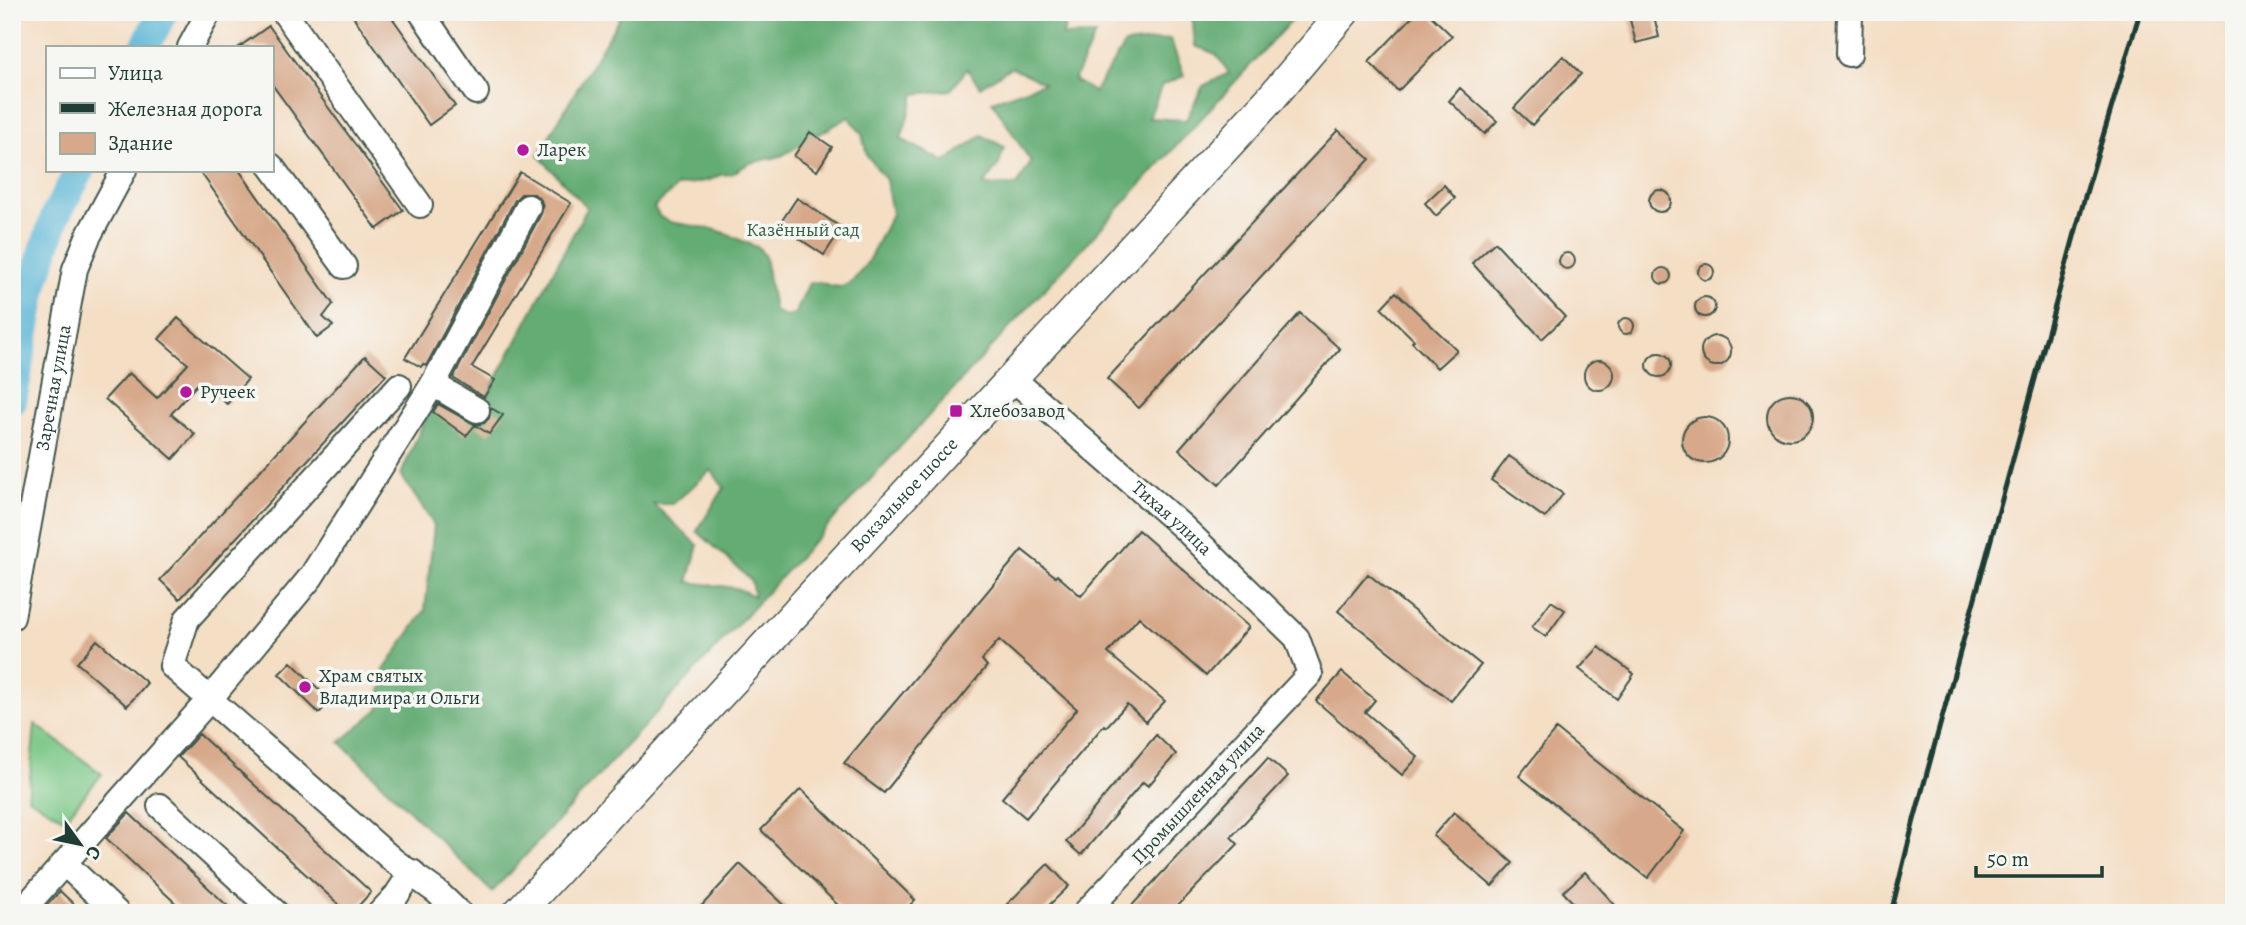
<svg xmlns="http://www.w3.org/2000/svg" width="2246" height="925" viewBox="0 0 2246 925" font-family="Alegreya,serif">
  <rect width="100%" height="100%" fill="#f6f6f2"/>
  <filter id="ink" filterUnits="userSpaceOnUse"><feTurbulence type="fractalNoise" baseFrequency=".0143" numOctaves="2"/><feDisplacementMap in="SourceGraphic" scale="14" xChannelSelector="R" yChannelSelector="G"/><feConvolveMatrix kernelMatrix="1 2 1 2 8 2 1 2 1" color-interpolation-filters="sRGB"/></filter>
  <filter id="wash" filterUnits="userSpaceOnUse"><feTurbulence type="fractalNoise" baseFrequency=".00686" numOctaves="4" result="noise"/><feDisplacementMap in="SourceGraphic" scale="28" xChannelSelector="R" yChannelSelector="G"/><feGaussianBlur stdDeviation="1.57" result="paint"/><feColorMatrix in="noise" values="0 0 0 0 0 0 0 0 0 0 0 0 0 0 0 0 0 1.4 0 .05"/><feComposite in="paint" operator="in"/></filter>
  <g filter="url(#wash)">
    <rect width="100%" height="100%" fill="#f4dec4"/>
    <path fill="#7ac786" stroke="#4c825d" stroke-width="2" d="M 35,724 L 102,774 L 65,819 L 28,798 Z"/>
    <path fill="#63ac73" stroke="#417454" stroke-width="2" fill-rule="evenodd" d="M 623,12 L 1068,12 L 1063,36 L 1095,35 L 1074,80 L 1094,92 L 1125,44 L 1170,39 L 1184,76 L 1162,85 L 1149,118 L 1186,120 L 1203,86 L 1229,73 L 1216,54 L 1195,46 L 1192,12 L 1299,12 L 492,892 L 340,742 L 379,709 L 384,670 L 425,610 L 434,525 L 401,475 L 437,390 L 483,404 L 587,208 L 538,155 ZM 1011,67 L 1044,83 L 992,101 L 1031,162 L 1017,185 L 983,186 L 999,164 L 1004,147 L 982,135 L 945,162 L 901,139 L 915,94 L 951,90 L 967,69 L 980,87 ZM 849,117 L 862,134 L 867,155 L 886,180 L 892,214 L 867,263 L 852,282 L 842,287 L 831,286 L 820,282 L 809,283 L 795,314 L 784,316 L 774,310 L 765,257 L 759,248 L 717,230 L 670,222 L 660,217 L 654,207 L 678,186 L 710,180 L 720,175 L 731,174 L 750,163 L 781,156 ZM 711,470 L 724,488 L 697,531 L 751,580 L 754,596 L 736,588 L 688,582 L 698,545 L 653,504 L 673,504 Z"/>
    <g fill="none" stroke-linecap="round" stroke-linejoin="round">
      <path stroke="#58b5d6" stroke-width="30" d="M 145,47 L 163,12
        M 12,401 L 34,282 L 56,214 L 80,170"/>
    </g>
    <g id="blocks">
      <path fill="#d7a98a" d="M 350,12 L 388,12 L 455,106 L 429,125 Z
        M 1417,12 L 1427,12 L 1452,36 L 1398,91 L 1369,62 Z
        M 1628,12 L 1653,12 L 1659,37 L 1636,43 Z
        M 269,26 L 403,210 L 377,229 L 271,83 L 271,47 L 239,47 Z
        M 1563,56 L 1581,74 L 1532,125 L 1514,108 Z
        M 1460,88 L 1497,121 L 1485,134 L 1449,101 Z
        M 1338,130 L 1370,159 L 1139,408 L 1107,379 Z
        M 810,132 L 832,147 L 817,171 L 794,156 Z
        M 199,170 L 239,170 L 333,304 L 323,317 L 333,326 L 317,338 Z
        M 520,172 L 571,203 L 472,367 L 495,380 L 484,397 L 453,378 L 541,214 L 543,207 L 541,200 L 534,194 L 521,194 L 515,200 L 426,366 L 423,364 L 421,367 L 405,358 Z
        M 1444,185 L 1455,198 L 1436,216 L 1425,203 Z
        M1649 201a11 11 0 1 1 22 0a11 11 0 1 1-22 0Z
        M 797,198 L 842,228 L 824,255 L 779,225 Z
        M 1495,242 L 1565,317 L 1542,339 L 1472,263 Z
        M1559 261a8 8 0 1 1 16 0a8 8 0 1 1-16 0Z
        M1698 272a8 8 0 1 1 16 0a8 8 0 1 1-16 0Z
        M1655 276a8 8 0 1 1 16 0a8 8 0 1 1-16 0Z
        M 1396,292 L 1457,350 L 1437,368 L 1412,342 L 1414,340 L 1381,308 Z
        M1695 307a10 10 0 1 1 20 0a10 10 0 1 1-20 0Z
        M 1300,313 L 1340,349 L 1219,485 L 1179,449 Z
        M1618 326a8 8 0 1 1 16 0a8 8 0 1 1-16 0Z
        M 178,318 L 248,379 L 227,404 L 200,381 L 171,414 L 195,434 L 173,459 L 105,399 L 129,373 L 157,398 L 188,364 L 159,339 Z
        M1701 351a15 15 0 1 1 30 0a15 15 0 1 1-30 0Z
        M1647 365a12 12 0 1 1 24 0a12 12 0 1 1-24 0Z
        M 365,356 L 386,375 L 180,599 L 160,580 Z
        M1584 375a15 15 0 1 1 30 0a15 15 0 1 1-30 0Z
        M1767 417a23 23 0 1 1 46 0a23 23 0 1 1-46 0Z
        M 438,404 L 476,425 L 484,423 L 489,418 L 491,408 L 503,415 L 489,434 L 475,425 L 466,436 L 433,412 Z
        M1682 440a23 23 0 1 1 46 0a23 23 0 1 1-46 0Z
        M 1509,456 L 1563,494 L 1545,518 L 1491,480 Z
        M 1138,530 L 1249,627 L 1206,676 L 1139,617 L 1108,653 L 1165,701 L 1146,722 L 1127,704 L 1106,727 L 1104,725 L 1026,818 L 1002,798 L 1077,709 L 999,640 L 982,660 L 987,666 L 884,793 L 844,763 L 1022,550 L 1056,577 L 1057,575 L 1081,596 Z
        M 1368,574 L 1481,665 L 1451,701 L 1338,611 Z
        M 1551,601 L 1565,610 L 1546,637 L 1532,627 Z
        M 97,640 L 147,683 L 127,706 L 77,663 Z
        M 1599,647 L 1634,674 L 1617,699 L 1579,669 Z
        M 291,662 L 331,701 L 319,713 L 279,674 Z
        M 1342,672 L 1375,700 L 1365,712 L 1418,757 L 1402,775 L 1316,701 Z
        M 1556,729 L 1684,831 L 1648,878 L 1519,776 Z
        M 199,734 L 371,892 L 352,913 L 348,913 L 178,757 Z
        M 1156,735 L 1176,754 L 1148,786 L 1143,782 L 1081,855 L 1066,842 Z
        M 1268,758 L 1288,776 L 1231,837 L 1238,844 L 1171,913 L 1125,913 Z
        M 801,789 L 915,900 L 902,913 L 846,913 L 761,830 Z
        M 1454,812 L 1513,863 L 1492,886 L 1433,836 Z
        M 129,813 L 235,913 L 186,913 L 106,838 Z
        M 740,864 L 793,913 L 695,913 Z
        M 1048,864 L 1069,886 L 1041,913 L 998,913 Z
        M 1585,872 L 1615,905 L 1608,913 L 1583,913 L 1563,892 Z
        M 60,891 L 83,913 L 40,913 Z"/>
    </g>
  </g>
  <g filter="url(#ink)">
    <use href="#blocks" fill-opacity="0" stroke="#3f554a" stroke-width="2"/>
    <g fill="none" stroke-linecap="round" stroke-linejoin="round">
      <defs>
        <g id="minor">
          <path d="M 284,12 L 420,205"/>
          <path d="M 421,12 L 476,92"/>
          <path d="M 190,47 L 209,12"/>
          <path d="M 1849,54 L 1850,12"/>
          <path d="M 271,166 L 344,266"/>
          <path id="s1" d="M 1011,377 L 1184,528 L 1297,638 L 1310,674 L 1085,913"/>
          <path d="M 433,384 L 477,410"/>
          <path d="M 399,386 L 187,619 L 172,666 L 394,861 L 437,892 L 459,913"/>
          <path id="s2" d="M 12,617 L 75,269 L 88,237 L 124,170"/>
          <path d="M 160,806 L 276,913"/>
          <path d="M 64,863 L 117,913"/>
          <path d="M 20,913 L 209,700 L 311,577 L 433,384 L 528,207"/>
          <path d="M 380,913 L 396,896 L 412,872"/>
        </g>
        <g id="major">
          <path id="s3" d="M 518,913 L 1272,97 L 1344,12"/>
        </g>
      </defs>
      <use href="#minor" stroke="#3f554a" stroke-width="28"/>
      <use href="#major" stroke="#3f554a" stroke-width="33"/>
      <use href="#minor" stroke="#fff" stroke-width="24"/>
      <use href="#major" stroke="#fff" stroke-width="30"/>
      <path stroke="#1f3d34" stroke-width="5" d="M 1891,913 L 1914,820 L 2086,193 L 2140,12"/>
    </g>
  </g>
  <g fill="#b5179e" stroke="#f6f6f2" stroke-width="2.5">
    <circle cx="523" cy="150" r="7"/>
    <circle cx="186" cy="392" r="7"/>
    <rect x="949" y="404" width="14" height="14" rx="3.5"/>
    <circle cx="305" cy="687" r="7"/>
  </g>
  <g text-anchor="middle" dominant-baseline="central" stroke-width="7" stroke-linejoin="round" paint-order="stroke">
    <g font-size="19" fill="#1f3d34" stroke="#f6f6f2" text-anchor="start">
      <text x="537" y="150">Ларек</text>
      <text x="200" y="392">Ручеек</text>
      <text x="970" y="411">Хлебозавод</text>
      <text x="319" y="676">Храм святых<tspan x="319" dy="22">Владимира и Ольги</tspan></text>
    </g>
    <g font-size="19" fill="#366048" stroke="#f6f6f2">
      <text x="803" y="230">Казённый сад</text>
    </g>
    <g font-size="19" fill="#1f3d34" stroke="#f6f6f2">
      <text stroke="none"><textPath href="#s2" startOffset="233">Заречная улица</textPath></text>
      <text stroke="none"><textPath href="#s3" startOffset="569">Вокзальное шоссе</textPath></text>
      <text stroke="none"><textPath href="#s1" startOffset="214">Тихая улица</textPath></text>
      <text transform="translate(1198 794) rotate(-47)">Промышленная улица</text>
    </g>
  </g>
  <rect width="2246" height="925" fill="none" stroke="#f6f6f2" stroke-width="42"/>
  <rect x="46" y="46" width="228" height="126" fill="#f6f6f2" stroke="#a0aca6" stroke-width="2"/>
  <rect x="60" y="68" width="35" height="10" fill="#ffffff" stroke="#a0aca6" stroke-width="2"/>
  <text x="108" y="80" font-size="21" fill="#1f3d34">Улица</text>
  <rect x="60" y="103" width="35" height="10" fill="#1f3d34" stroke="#a0aca6" stroke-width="2"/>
  <text x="108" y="116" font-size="21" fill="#1f3d34">Железная дорога</text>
  <rect x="60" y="133" width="35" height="21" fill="#d7a98a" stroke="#a0aca6" stroke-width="2"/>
  <text x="108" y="150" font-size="21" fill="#1f3d34">Здание</text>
  <g transform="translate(80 844) rotate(123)" stroke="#f6f6f2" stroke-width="5" paint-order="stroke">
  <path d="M0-5L12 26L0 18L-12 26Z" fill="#1f3d34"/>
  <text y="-10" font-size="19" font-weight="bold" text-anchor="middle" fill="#1f3d34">С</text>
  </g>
  <path d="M1976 866v10h126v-10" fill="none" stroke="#1f3d34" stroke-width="3.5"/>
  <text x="1987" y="866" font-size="21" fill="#1f3d34" stroke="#f6f6f2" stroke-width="5" paint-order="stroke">50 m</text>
</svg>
